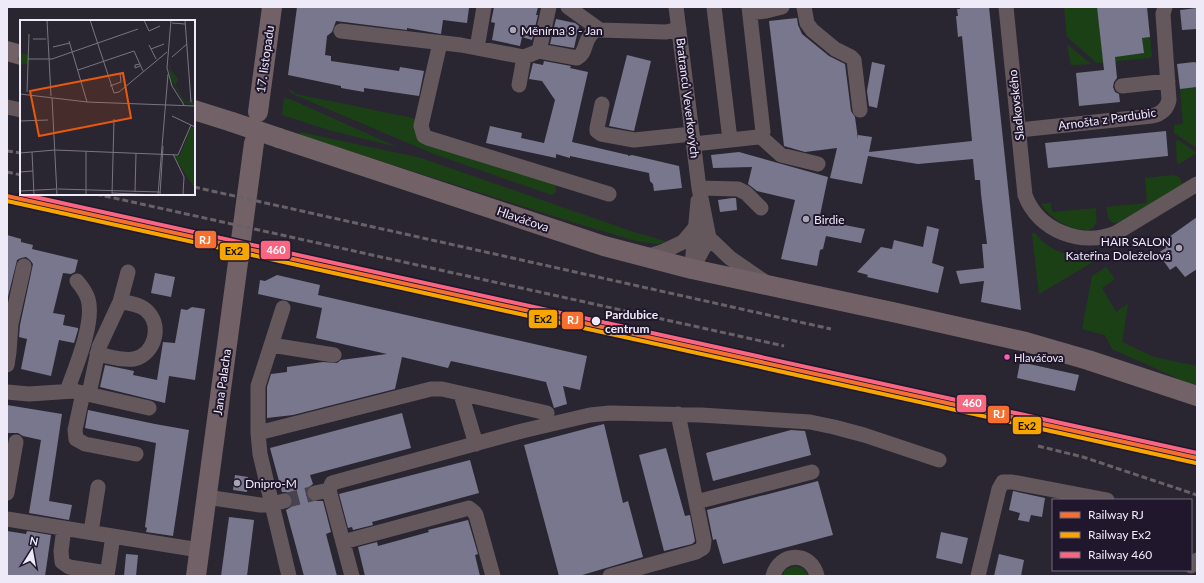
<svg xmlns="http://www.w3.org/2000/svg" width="1204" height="583" viewBox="0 0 1204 583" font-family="Lato,sans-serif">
  <rect width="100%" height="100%" fill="#2a2631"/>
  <path fill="#1c4016" d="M 1064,7 L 1097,7 L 1103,58 L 1144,53 L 1142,38 L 1150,37 L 1152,56 L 1150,58 L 1097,63 L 1067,37 Z
    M 1067,44 L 1091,64 L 1071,65 Z
    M 1197,87 L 1197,148 L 1174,133 L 1174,125 L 1183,124 L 1180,89 Z
    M 289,89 L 296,94 L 413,118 L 416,120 L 416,132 L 552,181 L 556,187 L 556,192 L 552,195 L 434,154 L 295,95 L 289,91 Z
    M 284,98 L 292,100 L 397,147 L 329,130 L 282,115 Z
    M 300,132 L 421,158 L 631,231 L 668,242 L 657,244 L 636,241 L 572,222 L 300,135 Z
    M 1177,139 L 1197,153 L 1179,164 L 1177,163 L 1176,142 Z
    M 1173,175 L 1179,177 L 1183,184 L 1119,222 L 1114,223 L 1109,220 L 1106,207 L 1147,203 L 1145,178 Z
    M 1051,203 L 1052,212 L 1096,208 C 1096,217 1099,226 1089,230 C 1070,230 1052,220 1041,204 Z
    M 1033,233 L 1035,233 C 1050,253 1072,258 1096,256 L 1098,259 L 1039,294 L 1032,234 Z
    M 1106,267 L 1115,279 L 1102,288 L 1116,312 L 1128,304 L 1122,342 L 1154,357 L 1197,366 L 1197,387 L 1112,349 L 1105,335 L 1082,329 L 1092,276 Z
    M 795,566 L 804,569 L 808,576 L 782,576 L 785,570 Z"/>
  <path fill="#79778d" d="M 297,7 L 460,7 L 469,8 L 467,23 L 443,20 L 441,34 L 407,28 L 407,30 L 336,21 L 332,32 L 327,36 L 325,55 L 331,56 L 331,61 L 399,71 L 400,67 L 424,71 L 419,96 L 364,88 L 364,92 L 341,88 L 341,86 L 288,75 Z
    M 494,7 L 538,7 L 536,15 L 538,15 L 532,40 L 522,37 L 520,46 L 492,40 L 495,23 L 491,22 Z
    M 960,7 L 989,7 L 1021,310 L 981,302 L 984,281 L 960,284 L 956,271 L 984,268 L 982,244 L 987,244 L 981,194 L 980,180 L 975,180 L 973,159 L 918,164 L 868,156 L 862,184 L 830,178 L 837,148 L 805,152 L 784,146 L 769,21 L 797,18 L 798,25 L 802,34 L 829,56 L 845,64 L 851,111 L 855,117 L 858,139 L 858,135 L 872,137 L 869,152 L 972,141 L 962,36 L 958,37 L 956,16 L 958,16 L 957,9 L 960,9 Z
    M 1097,7 L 1147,7 L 1150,37 L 1142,38 L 1144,53 L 1115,57 L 1117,78 L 1114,82 L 1113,87 L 1115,92 L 1119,94 L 1120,102 L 1079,106 L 1076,73 L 1104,70 Z
    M 1197,8 L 1197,29 L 1182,30 L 1180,10 Z
    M 556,19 L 575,23 L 579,26 L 574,48 L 550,44 Z
    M 627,55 L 651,61 L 634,131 L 609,126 Z
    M 544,61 L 571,66 L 570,68 L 588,72 L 572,142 L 628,155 L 628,156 L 632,155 L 679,166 L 682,188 L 654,191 L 653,184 L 650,181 L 649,173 L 570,156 L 570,158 L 556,154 L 556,158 L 486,143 L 490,126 L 522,133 L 521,138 L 544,143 L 555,100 L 542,81 L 529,79 L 533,63 L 543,65 Z
    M 872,62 L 885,65 L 877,108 L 869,106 L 867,91 Z
    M 1194,62 L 1197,63 L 1197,87 L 1180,89 L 1177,64 Z
    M 1166,131 L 1168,156 L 1048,168 L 1045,143 Z
    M 739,152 L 828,177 L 819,220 L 865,229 L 861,243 L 826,236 L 823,249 L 820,250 L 817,266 L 781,259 L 795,200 L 757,191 L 748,184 L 752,167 L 713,168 L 711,155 Z
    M 732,198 L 736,198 L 737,210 L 720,212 L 718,200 Z
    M 1197,217 L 1197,269 L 1185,277 L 1176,266 L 1170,270 L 1158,253 L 1166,248 L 1162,242 Z
    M 927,226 L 939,229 L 932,263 L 944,267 L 938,293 L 867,277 L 868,275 L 857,272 L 881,247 L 892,249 L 894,240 L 923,247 Z
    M 7,235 L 21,239 L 21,242 L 33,245 L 32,249 L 78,260 L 75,272 L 71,274 L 63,273 L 53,313 L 65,315 L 63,325 L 78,328 L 78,330 L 74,343 L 59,340 L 51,376 L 21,369 L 27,339 L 19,337 L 20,325 L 33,264 L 30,260 L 26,257 L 21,258 L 17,260 L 7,301 Z
    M 155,273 L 175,277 L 171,297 L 151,293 Z
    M 277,275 L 320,285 L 318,295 L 587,356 L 580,390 L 563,386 L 567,404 L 554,408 L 546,382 L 451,361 L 448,368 L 402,357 L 395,389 L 293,415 L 267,418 L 267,387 L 271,374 L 287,372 L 287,367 L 323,362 L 337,363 L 341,360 L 387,354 L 316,338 L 322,308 L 258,294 L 260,280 L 265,281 Z
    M 192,307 L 205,309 L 195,380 L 169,376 L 165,403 L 100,387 L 105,365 L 134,371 L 133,375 L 157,380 L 163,342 L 175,343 L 181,309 L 187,310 Z
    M 1020,362 L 1079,375 L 1075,391 L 1017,378 Z
    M 7,405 L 62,414 L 49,501 L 72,505 L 69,520 L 29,513 L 41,440 L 23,436 L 18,433 L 7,433 Z
    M 88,410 L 155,424 L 189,430 L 173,536 L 146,532 L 147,528 L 145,527 L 156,443 L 85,428 Z
    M 402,413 L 411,448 L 310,475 L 313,484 L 309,487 L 307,490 L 306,495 L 309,499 L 312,501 L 323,501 L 331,532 L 326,534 L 337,576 L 304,576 L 286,510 L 291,507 L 293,504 L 293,499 L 290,494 L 286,492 L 282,492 L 270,448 Z
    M 604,424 L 623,503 L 628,501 L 643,557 L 579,576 L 559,576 L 524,445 Z
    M 791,430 L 805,431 L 811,455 L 713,481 L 706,453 Z
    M 666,448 L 685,516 L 690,515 L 695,541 L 692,544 L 664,551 L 639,455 Z
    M 470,460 L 479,493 L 372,522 L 373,525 L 353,530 L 352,527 L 348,528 L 339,494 Z
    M 235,475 L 248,477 L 247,492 L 233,490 Z
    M 818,481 L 833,535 L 723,564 L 716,539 L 713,540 L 707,510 Z
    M 1013,491 L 1045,498 L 1042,517 L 1031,515 L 1029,522 L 1018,520 L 1020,513 L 1009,510 Z
    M 229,517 L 254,520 L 247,576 L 221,576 Z
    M 468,520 L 478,554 L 475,555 L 480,576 L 365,576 L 358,547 L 377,542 L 378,546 L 429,532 L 428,530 Z
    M 7,531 L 26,534 L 27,531 L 51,535 L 45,576 L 7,576 Z
    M 941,532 L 968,538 L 962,564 L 936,558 Z
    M 126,554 L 138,555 L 136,576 L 124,576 Z
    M 999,554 L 1024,560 L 1021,576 L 994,576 Z"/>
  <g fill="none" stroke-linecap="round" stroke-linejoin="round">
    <path stroke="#48434f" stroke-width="15" stroke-dasharray="15 8" stroke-linecap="butt" d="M 284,501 L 315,493"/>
    <path stroke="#65585d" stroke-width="15" d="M 549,7 L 539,51 L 577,58 C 585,54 584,46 588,39 C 590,35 593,32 596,28
      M 568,7 L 600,30 L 666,32 L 679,29
      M 676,7 L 699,188 L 709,238 L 692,269
      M 714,7 L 730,140
      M 804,7 L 807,23 L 812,30 L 835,49 L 851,57 L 854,60 L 860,110
      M 1006,7 L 1025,195 C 1038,231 1082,247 1116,233 L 1197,184
      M 750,13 L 766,11 L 782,7
      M 341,31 L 461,45 L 524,57 L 539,51
      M 440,43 L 421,126 L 424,136 L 428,138 L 609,194
      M 477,48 L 484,7
      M 519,85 L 524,57
      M 1122,86 L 1168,81
      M 602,104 L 597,128 L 597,131 L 601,134 L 634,140 L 692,134
      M 7,107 L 21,110
      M 1019,130 L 1152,116 C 1161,114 1167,109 1169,100 L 1163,14 L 1165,7
      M 760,136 L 781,155 L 818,164
      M 694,144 L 758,137 L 760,136 L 763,132 L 749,7
      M 699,188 L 738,189 L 746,193 L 761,208
      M 709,238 L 730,258 L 765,282
      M 646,257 L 662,252 L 683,242 L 694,229
      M 692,265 L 698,201
      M 283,308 L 258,386 L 258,433 L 260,454 L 289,576
      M 271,345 L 334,355
      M 97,354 C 108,356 122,361 134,359 C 155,354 163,325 146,310 C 139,304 129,303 120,302
      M 7,365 L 9,352 L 11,324 L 24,266
      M 67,391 C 75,369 95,322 88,299 C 86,292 82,287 77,281
      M 7,392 L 29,394 L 74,391 L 149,408
      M 83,393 L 75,430 L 76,439 L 85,444 L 136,454
      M 89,394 L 99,347 L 120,302 L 128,272
      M 461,394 L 476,444
      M 258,433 L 431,389 L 442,389 L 547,413
      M 7,493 L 16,442
      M 315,493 L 329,490
      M 206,497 L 260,505 L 269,505 L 284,501
      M 696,502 L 812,472
      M 7,519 L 199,550
      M 64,528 L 61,551 L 62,562 L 69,567 L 107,573
      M 91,532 L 98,487
      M 343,542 L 469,508 L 474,512 L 476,515 L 493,576
      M 1191,566 L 1197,560
      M 107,576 L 113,536
      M 352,576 L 329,490 L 332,483 L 522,431 L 590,415 L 610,413 L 701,415 L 810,422 L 834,427 L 864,435 L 939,460
      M 610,576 L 696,552 L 703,548 L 704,541 L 678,414
      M 773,576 C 780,551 811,551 817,576
      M 978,576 L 999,489 L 1003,482 L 1012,482 L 1107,500"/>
    <path stroke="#726267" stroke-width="20" d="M 7,51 L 21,55
      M 194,110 L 232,122
      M 258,112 L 272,7
      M 279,138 L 604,246 L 692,269 L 897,313 L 1026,342 L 1088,360 L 1197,396
      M 196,576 L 254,143"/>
    <path stroke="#686167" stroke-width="3" stroke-dasharray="6 3" stroke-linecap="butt" d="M 7,151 L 21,153
      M 7,172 L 21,175
      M 194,187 L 831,329
      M 96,194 L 784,346
      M 1038,446 L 1083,457 L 1197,495"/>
    <path stroke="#726267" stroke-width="20" d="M 232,122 L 279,138"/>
    <defs>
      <path id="rail-1" d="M 7,196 L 1197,458"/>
      <path id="rail-2" d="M 7,201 L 1196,463"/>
      <path id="rail-3" d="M 21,194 L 1197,453"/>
    </defs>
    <use href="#rail-1" stroke="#20172c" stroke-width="7"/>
    <use href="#rail-2" stroke="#20172c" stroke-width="7"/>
    <use href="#rail-3" stroke="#20172c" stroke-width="7"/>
    <use href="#rail-1" stroke="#f46f30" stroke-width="4"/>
    <use href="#rail-2" stroke="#f7a600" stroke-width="4"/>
    <use href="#rail-3" stroke="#fa6682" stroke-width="4"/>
  </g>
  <g fill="#aaa5b2" stroke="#20172c" stroke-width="1.5">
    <circle cx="513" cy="30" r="4"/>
    <circle cx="806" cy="219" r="4"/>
    <circle cx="1179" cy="248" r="4"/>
    <circle cx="237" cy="483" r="4"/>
  </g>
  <circle fill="#efeaf8" stroke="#20172c" stroke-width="1.5" cx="596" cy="321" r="5"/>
  <circle fill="#f860b3" stroke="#20172c" stroke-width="1.5" cx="1007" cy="357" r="3.5"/>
  <g text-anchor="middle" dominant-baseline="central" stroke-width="4" stroke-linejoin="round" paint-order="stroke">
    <g font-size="11" fill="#efeaf8" stroke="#20172c" text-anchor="start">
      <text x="1014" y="357">Hlaváčova</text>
    </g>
    <g font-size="12" fill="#efeaf8" stroke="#20172c" text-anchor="start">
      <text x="521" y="30">Měnírna 3 - Jan</text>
      <text x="814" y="219">Birdie</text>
      <text x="1171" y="241" text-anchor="end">HAIR SALON<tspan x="1171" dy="14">Kateřina Doleželová</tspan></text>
      <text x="245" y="483">Dnipro-M</text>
    </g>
    <g font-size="12" fill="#efeaf8" stroke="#20172c">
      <text transform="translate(265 59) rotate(-82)">17. listopadu</text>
      <text transform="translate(688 98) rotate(83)">Bratranců Veverkových</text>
      <text transform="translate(1016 105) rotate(-96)">Sladkovského</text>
      <text transform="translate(1107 119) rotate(-8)">Arnošta z Pardubic</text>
      <text transform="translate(523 219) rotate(19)">Hlaváčova</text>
      <text transform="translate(222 382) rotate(-82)">Jana Palacha</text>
    </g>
    <g font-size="12" font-weight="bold" fill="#efeaf8" stroke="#20172c" text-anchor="start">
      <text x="605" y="314">Pardubice<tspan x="605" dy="14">centrum</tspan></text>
    </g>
  </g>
  <g transform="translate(20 20)">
    <rect width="175" height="175" fill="#2a2631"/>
    <path d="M 149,40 L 150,49 L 158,59 L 155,65 L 165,82 L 172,81 L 175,85 L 163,82 L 151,58 L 149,50 ZM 171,107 L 175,108 L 175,169 L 154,136 L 160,136 Z" fill="#1c4016"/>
    <path d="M-1.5 39a5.5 5.5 0 1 1 11 0a5.5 5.5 0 1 1-11 0Z" fill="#1c4016"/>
    <path fill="none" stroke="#797481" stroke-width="1" d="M 27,0 L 31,76M 70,0 L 94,73 L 99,72 L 147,32M 124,0 L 129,11 L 140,6M 151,0 L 147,48 L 152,66 L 164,85M 165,0 L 171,82M 152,3 L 165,4M 13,19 L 26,19M 49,21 L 67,82M 129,25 L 136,39M 33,27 L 50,23M 131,29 L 144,24M 152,37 L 167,24M 8,39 L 32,39 L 118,9M 120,44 L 115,45 L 115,48 L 120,46M 58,50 L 114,31 L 123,51M 90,66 L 101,62 L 100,54 L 104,53M 7,72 L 9,14M 0,74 L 67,82 L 175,86M 32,78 L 37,175M 152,96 L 175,107M 0,101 L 28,100M 12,132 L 14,175M 0,133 L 35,130 L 158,135 L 171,105M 153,134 L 164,157 L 163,175M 0,152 L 13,151M 38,169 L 140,172M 0,171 L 37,169M 115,172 L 116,133M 92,173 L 137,175M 66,175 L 66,131M 92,175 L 94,99M 138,175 L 148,54M 140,175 L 143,126"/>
    <path fill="#e8590c" fill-opacity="0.15" stroke="#e8590c" stroke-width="2" d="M 103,53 L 111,98 L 19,116 L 10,71 Z"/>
    <rect width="175" height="175" fill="none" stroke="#efeaf8" stroke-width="2"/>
  </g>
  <g stroke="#20172c" stroke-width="1.5">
    <rect x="194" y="230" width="23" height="19" rx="4" fill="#f46f30"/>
    <rect x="260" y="240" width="31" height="20" rx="4" fill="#fa6682"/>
    <rect x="219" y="242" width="31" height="19" rx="4" fill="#f7a600"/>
    <rect x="528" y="309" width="30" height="20" rx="4" fill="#f7a600"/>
    <rect x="561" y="311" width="23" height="19" rx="4" fill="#f46f30"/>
    <rect x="956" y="394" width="31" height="19" rx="4" fill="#fa6682"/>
    <rect x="987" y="405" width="23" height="19" rx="4" fill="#f46f30"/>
    <rect x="1012" y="416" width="30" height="19" rx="4" fill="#f7a600"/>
  </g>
  <g font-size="11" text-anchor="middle" font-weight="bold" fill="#fff">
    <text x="205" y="244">RJ</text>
    <text x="276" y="254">460</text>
    <text x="573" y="324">RJ</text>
    <text x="972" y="407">460</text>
    <text x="999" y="418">RJ</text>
  </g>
  <g font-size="11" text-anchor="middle" font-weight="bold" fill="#111">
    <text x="234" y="255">Ex2</text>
    <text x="543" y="323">Ex2</text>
    <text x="1027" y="430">Ex2</text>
  </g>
  <rect width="1204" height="583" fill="none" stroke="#efeaf8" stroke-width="16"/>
  <rect x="1052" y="499" width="140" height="72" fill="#20172c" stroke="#736b7e"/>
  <rect x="1060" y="512" width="20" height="6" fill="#f46f30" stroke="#736b7e"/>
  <text x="1088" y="519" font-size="12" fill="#efeaf8">Railway RJ</text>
  <rect x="1060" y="532" width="20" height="6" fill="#f7a600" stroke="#736b7e"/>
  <text x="1088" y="539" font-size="12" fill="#efeaf8">Railway Ex2</text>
  <rect x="1060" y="552" width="20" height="6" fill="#fa6682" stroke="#736b7e"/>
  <text x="1088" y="559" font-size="12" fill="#efeaf8">Railway 460</text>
  <g transform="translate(32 551) rotate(11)" stroke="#20172c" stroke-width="3" paint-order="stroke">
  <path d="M0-3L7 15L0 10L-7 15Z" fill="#efeaf8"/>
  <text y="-6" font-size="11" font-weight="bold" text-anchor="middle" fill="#efeaf8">N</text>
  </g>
</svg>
